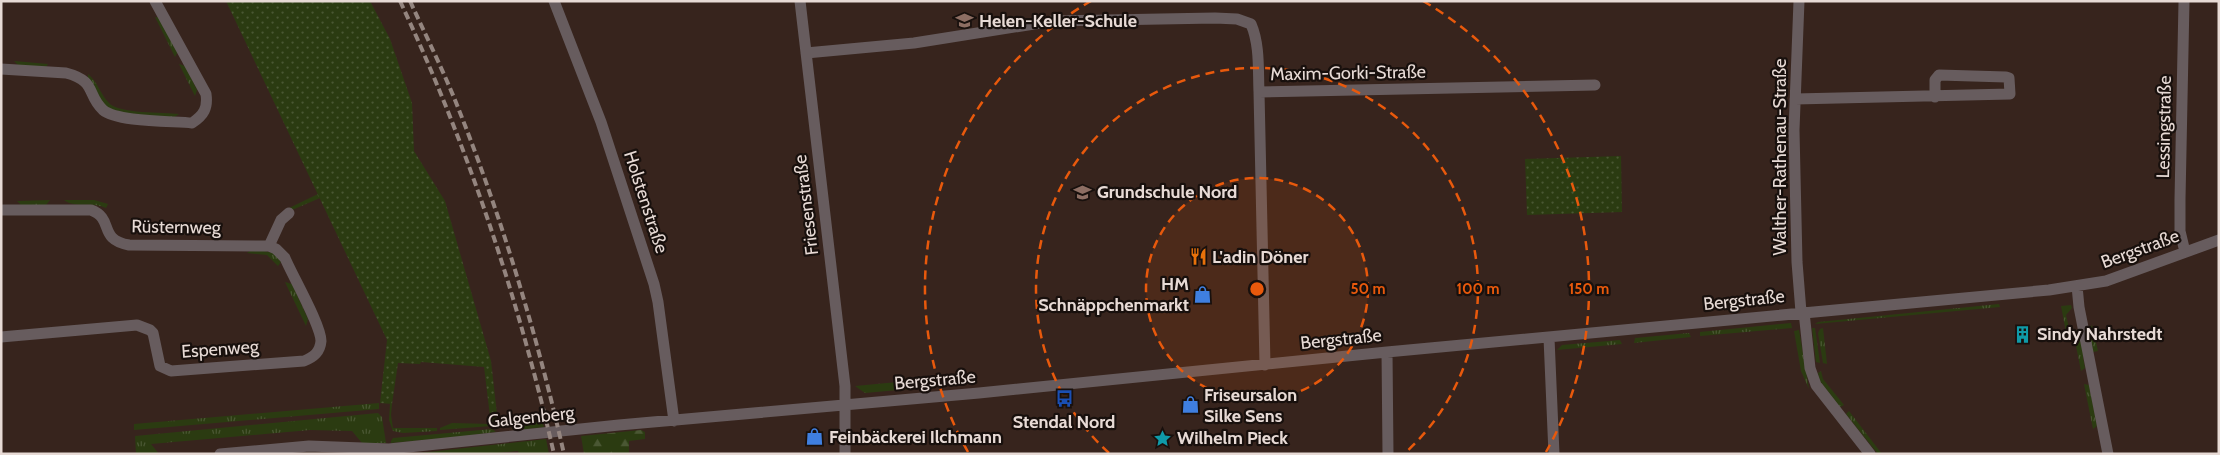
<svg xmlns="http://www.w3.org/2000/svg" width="2220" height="455" viewBox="0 0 2220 455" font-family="Cabin,sans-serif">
  <defs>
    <pattern id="grass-tufts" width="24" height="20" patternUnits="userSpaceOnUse" patternTransform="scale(1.25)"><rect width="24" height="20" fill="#2b3b11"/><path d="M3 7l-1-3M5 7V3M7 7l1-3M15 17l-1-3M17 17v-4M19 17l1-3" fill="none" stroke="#4a5733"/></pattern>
    <pattern id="forest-firs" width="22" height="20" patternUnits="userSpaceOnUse" patternTransform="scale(1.25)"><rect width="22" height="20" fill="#2b3b11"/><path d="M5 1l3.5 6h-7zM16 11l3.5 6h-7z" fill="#4a5733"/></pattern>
    <pattern id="park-dots" width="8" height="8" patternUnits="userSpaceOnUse" patternTransform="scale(1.25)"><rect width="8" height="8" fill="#2b3b11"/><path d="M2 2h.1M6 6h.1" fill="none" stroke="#4a5733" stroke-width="1.8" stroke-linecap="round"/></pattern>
  </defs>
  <rect width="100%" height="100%" fill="#37241d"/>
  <path fill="url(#grass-tufts)" d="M 155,17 L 161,18 L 178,51 L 175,57 Z
    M 14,61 L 48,64 L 46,67 L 19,66 Z
    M 179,64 L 185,66 L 197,90 L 195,96 Z
    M 88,74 C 98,82 100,94 109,103 C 119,114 163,112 179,114 L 173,118 L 118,114 L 108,110 L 88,79 Z
    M 318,194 L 320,198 L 292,210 L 285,210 Z
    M 50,200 L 46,205 L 21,205 L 17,201 Z
    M 64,200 L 94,200 L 108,204 L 106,208 C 92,201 76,209 64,200 Z
    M 252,249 L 274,253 L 281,262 L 278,266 L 267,255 L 247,253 Z
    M 285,282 L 292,284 L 308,319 L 306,326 Z
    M 1999,304 L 2000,307 L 1815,324 L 1818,322 Z
    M 2071,305 L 2072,308 L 2066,315 L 2069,328 L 2079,331 L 2085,353 L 2083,357 L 2085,368 L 2081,371 L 2073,331 L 2066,332 L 2061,306 Z
    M 1791,323 L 1792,328 L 1700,336 L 1700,332 Z
    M 2092,325 L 2098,351 L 2093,352 L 2088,331 Z
    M 1812,328 L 1815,328 L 1820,363 L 1816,362 Z
    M 1823,328 L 1827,364 L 1823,363 L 1818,333 L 1820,329 Z
    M 1799,330 L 1809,389 L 1801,371 L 1794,331 Z
    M 1689,333 L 1691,337 L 1634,343 L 1635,338 Z
    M 1620,340 L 1622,344 L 1557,350 L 1562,345 Z
    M 1821,371 L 1823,379 L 1844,405 L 1840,407 L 1820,381 L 1818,373 Z
    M 919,380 L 920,388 L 865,393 L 855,386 Z
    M 2084,384 L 2089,385 L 2097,426 L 2093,429 Z
    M 379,403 L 379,409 L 134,430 L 134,424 Z
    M 390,404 L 392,404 L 391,415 L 393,428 L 437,428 L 437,431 L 403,433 L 393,431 L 389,420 Z
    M 1849,411 L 1882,454 L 1878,454 L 1846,414 Z
    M 378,413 L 382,417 L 386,443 L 362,443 L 352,431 L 310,430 L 151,444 L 159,454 L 136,454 L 135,436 Z
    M 542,421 L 544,427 L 519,430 L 511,429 L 514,426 Z
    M 452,423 L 491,424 L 491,426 L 440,430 L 440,428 Z
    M 492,429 L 496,432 L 457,437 L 391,443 L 391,441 L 393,438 Z
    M 546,439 L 549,454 L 519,454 L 518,451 L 488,454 L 411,454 Z"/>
  <path fill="url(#forest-firs)" d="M 641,430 L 645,432 L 645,439 L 629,441 L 629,454 L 584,454 L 581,436 Z"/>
  <path fill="url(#park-dots)" d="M 226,1 L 370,1 L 390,39 L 412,103 L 414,151 L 445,201 L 491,361 L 498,423 L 491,424 L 484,367 L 421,362 L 420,364 L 398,363 L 392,404 L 380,403 L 387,340 Z
    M 1621,156 L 1622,212 L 1527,215 L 1525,159 Z"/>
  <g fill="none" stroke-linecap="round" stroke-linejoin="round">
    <path stroke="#675c5e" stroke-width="11" d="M 554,1 L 601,122 L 654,284 L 658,302 L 674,421
      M 800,1 L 845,386 L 845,454
      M 1799,1 L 1794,130 L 1797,262 L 1801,312
      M 2184,1 L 2180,199 L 2180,231 L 2185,252
      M 806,53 L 914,43 L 1053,21 L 1215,18 L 1237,19 L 1251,24 C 1260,45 1258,70 1259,92 L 1595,85
      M 1,69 L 66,73 C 97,81 86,94 103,110 C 117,122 172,121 192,123 C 204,115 208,108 206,94 L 155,1
      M 1259,92 L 1265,365
      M 1795,99 L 2010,94 L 2009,78 L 2006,77 L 1939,75 L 1935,80 L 1935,97
      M 1,210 L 91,210 C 115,219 97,239 129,245 L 269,246 L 281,220 L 289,213
      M 2077,286 L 2079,307 L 2108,454
      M 1804,312 L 1810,368 L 1816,385 L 1870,454
      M 1,337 L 137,325 L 150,330 L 153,333 L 160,366 L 171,371 L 304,361 C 314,357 320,352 321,341 C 321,325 292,275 285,258 L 276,249 L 269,246
      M 1549,338 L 1554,454
      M 1387,352 L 1388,454
      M 220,454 L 309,446 L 389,449 L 619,425 L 979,393 L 1387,352 L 2049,290 L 2106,281 L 2219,240"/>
    <path stroke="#94857f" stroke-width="4" stroke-dasharray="8 4" stroke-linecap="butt" d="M 400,1 C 468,146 518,297 554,454
      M 410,1 C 426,36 443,70 457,105 C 502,218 537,335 564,454"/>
  </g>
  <circle cx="1257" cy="289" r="111" fill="#e8590c" fill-opacity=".12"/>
  <g fill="none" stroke="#e8590c" stroke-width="2.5" stroke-dasharray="9 6">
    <circle cx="1257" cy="289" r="111"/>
    <path d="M1109 453A221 221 0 1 1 1405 453"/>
    <path d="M968 452A332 332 0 0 1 1091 1M1423 1A332 332 0 0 1 1546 452"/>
  </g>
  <defs>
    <symbol id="school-bare" viewBox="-9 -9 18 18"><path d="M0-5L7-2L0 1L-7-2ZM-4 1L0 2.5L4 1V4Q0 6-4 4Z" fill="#8d6e63" stroke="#18100d" stroke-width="2.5" paint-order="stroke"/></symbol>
    <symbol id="restaurant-bare" viewBox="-9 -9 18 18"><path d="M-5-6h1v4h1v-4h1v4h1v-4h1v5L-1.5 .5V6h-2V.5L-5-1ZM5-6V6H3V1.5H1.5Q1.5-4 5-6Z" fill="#e8710a" stroke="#18100d" stroke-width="2.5" paint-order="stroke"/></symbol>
    <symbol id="shop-bare" viewBox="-9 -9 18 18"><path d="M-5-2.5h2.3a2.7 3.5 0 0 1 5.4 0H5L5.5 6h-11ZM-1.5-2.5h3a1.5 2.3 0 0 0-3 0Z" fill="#3f7fe0" stroke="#18100d" stroke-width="2.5" paint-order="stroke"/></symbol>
    <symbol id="building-bare" viewBox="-9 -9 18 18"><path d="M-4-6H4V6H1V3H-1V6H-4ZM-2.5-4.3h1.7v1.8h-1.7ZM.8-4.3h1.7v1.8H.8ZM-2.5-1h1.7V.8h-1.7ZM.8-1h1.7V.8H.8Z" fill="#0f9aa8" stroke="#18100d" stroke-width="2.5" paint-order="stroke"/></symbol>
    <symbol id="bus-bare" viewBox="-9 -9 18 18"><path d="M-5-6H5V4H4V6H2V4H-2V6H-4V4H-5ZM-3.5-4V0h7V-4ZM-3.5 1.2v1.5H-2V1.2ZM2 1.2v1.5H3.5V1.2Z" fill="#1a4fb4" stroke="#18100d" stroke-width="2.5" paint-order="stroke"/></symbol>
    <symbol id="sight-bare" viewBox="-9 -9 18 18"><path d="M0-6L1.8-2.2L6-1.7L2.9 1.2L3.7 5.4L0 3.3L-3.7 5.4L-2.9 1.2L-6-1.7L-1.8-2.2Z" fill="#0f9aa8" stroke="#18100d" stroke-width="2.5" paint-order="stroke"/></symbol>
  </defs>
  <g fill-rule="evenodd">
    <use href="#school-bare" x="952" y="8" width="25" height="25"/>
    <use href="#school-bare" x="1070" y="180" width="25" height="25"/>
    <use href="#restaurant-bare" x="1186" y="244" width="25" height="25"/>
    <use href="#shop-bare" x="1190" y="282" width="25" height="25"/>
    <use href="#building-bare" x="2010" y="322" width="25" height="25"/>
    <use href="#bus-bare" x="1052" y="386" width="25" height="25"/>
    <use href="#shop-bare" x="1178" y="392" width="25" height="25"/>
    <use href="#shop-bare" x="802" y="424" width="25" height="25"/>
    <use href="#sight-bare" x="1150" y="426" width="25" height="25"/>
  </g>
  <g text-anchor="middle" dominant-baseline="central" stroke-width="4.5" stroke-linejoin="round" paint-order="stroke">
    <g font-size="18" font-weight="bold" fill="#e7dad5" stroke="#18100d" text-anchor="start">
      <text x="979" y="21">Helen-Keller-Schule</text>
      <text x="1097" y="192">Grundschule Nord</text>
      <text x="1212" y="257">L'adin Döner</text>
      <text x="1189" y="284" text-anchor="end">HM<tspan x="1189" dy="21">Schnäppchenmarkt</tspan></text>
      <text x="2037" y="334">Sindy Nahrstedt</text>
      <text x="1204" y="395">Friseursalon<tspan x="1204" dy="21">Silke Sens</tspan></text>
      <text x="1064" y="422" text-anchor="middle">Stendal Nord</text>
      <text x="829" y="437">Feinbäckerei Ilchmann</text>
      <text x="1177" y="438">Wilhelm Pieck</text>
    </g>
    <g font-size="18" fill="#e7dad5" stroke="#18100d">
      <text transform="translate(1348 73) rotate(-1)">Maxim-Gorki-Straße</text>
      <text transform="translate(2164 127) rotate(-89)">Lessingstraße</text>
      <text transform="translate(1780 157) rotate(-90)">Walther-Rathenau-Straße</text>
      <text transform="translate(646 202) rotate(72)">Holstenstraße</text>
      <text transform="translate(806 205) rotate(-97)">Friesenstraße</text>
      <text transform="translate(176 227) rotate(1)">Rüsternweg</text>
      <text transform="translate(2140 249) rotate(-20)">Bergstraße</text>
      <text transform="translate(1744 300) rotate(-6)">Bergstraße</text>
      <text transform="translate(1341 339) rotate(-6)">Bergstraße</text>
      <text transform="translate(220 349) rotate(-4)">Espenweg</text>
      <text transform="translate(935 380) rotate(-5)">Bergstraße</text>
      <text transform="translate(531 417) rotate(-6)">Galgenberg</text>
    </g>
  </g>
  <circle cx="1257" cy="289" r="8" fill="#e8590c" stroke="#18100d" stroke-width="2.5"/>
  <g font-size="15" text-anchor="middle" font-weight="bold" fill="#e8590c" stroke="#18100d" stroke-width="4.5" stroke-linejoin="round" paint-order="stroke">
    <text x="1368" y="294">50 m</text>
    <text x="1478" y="294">100 m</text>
    <text x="1589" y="294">150 m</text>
  </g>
  <rect width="2220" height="455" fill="none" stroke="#e7dad5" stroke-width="5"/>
</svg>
